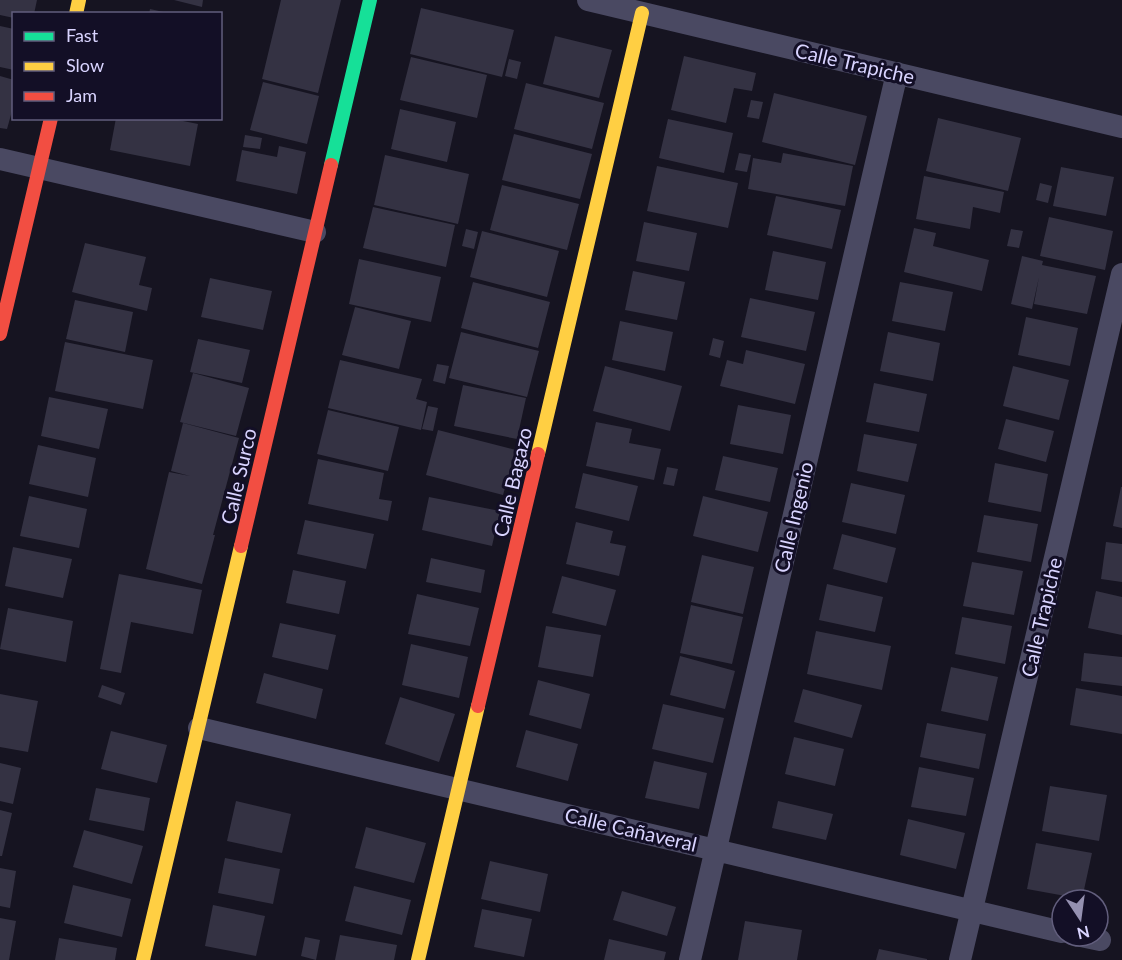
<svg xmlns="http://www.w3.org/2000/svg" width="1122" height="960" viewBox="0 0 1122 960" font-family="Lato,sans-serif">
  <rect width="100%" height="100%" fill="#161421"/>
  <path fill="#343243" d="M 0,0 L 37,0 L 34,14 L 14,14 L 14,18 L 0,15 Z
    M 174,0 L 203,0 L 202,7 Z
    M 281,0 L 341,0 L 318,93 L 262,79 Z
    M 421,8 L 514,30 L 502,77 L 410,54 Z
    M 150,9 L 168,13 L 168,14 L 149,14 Z
    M 0,26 L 14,29 L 14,70 L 0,67 Z
    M 555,36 L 612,50 L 599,98 L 543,84 Z
    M 684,56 L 756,73 L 752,91 L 734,88 L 726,123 L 671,110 Z
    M 411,57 L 487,75 L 477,118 L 400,100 Z
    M 509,59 L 521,62 L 517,79 L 505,76 Z
    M 0,76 L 14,80 L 14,104 L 7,129 L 0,128 Z
    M 263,82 L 319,96 L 307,144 L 250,130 Z
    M 526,83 L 604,103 L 592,149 L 514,129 Z
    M 774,93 L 867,116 L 855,165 L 762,142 Z
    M 751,100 L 763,102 L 759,119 L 747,117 Z
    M 400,109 L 456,122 L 447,162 L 391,149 Z
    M 116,118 L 168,118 L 198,124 L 190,166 L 110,150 Z
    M 938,118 L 1021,138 L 1008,191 L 926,171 Z
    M 668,119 L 733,133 L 724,173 L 659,158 Z
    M 514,134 L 592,154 L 580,199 L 502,180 Z
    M 245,135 L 262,138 L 260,149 L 243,147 Z
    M 279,146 L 306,152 L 297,194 L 236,181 L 242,150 L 277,157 Z
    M 739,153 L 751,155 L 747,172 L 735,170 Z
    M 783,153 L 853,166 L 845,206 L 748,189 L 753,158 L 781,163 Z
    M 385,155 L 469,174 L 458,224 L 374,205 Z
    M 657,166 L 738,183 L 728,228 L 647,211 Z
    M 1061,167 L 1114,177 L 1106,216 L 1053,206 Z
    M 924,176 L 1004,192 L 1000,213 L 973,207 L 970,229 L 916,219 Z
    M 1040,183 L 1052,186 L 1048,203 L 1036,200 Z
    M 502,185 L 579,204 L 567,250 L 490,230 Z
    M 776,196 L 841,210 L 832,249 L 767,235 Z
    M 373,207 L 455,225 L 446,267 L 363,248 Z
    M 1049,217 L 1113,231 L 1105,270 L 1040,256 Z
    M 644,222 L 697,233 L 689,271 L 636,261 Z
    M 914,228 L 936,233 L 933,246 L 989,260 L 982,291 L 904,272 Z
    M 466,229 L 478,232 L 474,249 L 462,246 Z
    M 1011,229 L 1023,231 L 1019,248 L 1007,246 Z
    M 482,231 L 559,251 L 547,297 L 470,277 Z
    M 85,243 L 146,257 L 139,285 L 152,288 L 147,311 L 72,292 Z
    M 773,251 L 826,262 L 818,300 L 765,290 Z
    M 1022,256 L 1043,261 L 1042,265 L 1096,276 L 1087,314 L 1034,304 L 1039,277 L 1032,309 L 1011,304 Z
    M 359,259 L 441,277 L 431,322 L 349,304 Z
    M 633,271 L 685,282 L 677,320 L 625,310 Z
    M 210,278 L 272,291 L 263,330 L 201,317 Z
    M 473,282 L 550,302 L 538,348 L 461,328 Z
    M 900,282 L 953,292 L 945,331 L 892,321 Z
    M 750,298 L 815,312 L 806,351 L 741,337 Z
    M 75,300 L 133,312 L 125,352 L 66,339 Z
    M 355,307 L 411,321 L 399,369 L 342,355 Z
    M 1026,317 L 1078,328 L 1070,366 L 1018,355 Z
    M 620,321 L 673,332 L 665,371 L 612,360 Z
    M 461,332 L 539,351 L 527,397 L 449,378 Z
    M 888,332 L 940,343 L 933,381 L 880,371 Z
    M 713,338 L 724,341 L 720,358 L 709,355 Z
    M 198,339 L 250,350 L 242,383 L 190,372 Z
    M 65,342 L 153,360 L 143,409 L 55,391 Z
    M 746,350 L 805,364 L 795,404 L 720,386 L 727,360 L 743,364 Z
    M 340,360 L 422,379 L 416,399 L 427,402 L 421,430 L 328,408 Z
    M 437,364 L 449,366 L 445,384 L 433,381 Z
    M 605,366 L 682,386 L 670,431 L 593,411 Z
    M 1013,366 L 1069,380 L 1059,420 L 1003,406 Z
    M 193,373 L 249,388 L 236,436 L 180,422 Z
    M 874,383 L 927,394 L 919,432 L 866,422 Z
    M 463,385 L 526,398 L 517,439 L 454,426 Z
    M 49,397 L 108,409 L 99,449 L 41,436 Z
    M 738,405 L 791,415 L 783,454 L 730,444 Z
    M 428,406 L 438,408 L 433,431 L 422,429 Z
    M 328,410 L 399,427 L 388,471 L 317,454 Z
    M 1006,419 L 1054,431 L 1046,462 L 998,449 Z
    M 596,422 L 632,429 L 629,443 L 661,449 L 654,480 L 586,466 Z
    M 183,423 L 239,438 L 213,535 L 215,535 L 202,584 L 146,569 L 169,472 L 190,476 L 171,471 Z
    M 438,430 L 516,450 L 503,495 L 426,475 Z
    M 864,434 L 917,444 L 908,482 L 857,471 Z
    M 38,445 L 96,458 L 88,497 L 29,484 Z
    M 723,456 L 778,468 L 770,502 L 715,490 Z
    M 318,459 L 384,473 L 379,499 L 392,501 L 388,521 L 308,504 Z
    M 995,463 L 1048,474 L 1041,512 L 988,502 Z
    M 667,467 L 678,469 L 674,486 L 663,484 Z
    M 583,473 L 638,486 L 629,521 L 575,508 Z
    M 851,483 L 905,495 L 896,534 L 842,522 Z
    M 1121,487 L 1122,487 L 1122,528 L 1113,526 Z
    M 29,496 L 87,509 L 79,548 L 20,536 Z
    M 703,496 L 768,512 L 758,552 L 693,536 Z
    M 429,497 L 500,511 L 492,546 L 422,530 Z
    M 984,515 L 1038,524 L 1031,562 L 977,552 Z
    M 305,520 L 374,534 L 366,569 L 297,554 Z
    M 576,522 L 613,531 L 610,543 L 626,546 L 619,576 L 566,564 Z
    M 842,534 L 896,548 L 887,583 L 833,569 Z
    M 1106,542 L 1122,544 L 1122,582 L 1101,579 Z
    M 13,547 L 72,559 L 63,598 L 5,586 Z
    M 702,555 L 754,567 L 743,614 L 691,602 Z
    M 431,558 L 485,570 L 481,593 L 426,582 Z
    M 972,562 L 1023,571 L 1014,615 L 963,606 Z
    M 293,570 L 346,581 L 339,614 L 286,603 Z
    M 119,574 L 202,590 L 193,634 L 131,622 L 121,673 L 100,669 Z
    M 562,576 L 616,590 L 606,626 L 552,613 Z
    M 827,584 L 883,597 L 875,632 L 819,620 Z
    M 1096,591 L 1122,597 L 1122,635 L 1088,628 Z
    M 417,594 L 479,608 L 470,646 L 408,634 Z
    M 691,605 L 743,617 L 732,664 L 680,653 Z
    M 8,608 L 73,621 L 66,662 L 0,649 Z
    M 962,617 L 1012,626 L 1005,664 L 955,654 Z
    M 280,623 L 336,635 L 328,670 L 272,657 Z
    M 546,626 L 601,635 L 593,677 L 538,667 Z
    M 816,631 L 891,646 L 882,690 L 807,674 Z
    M 411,644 L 468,657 L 459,698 L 402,685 Z
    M 1084,653 L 1122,657 L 1122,686 L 1081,681 Z
    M 680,656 L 735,671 L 725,709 L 670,695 Z
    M 951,667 L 998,677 L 988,721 L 941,711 Z
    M 264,673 L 323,689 L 316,719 L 256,703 Z
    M 538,680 L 590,694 L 581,729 L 529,715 Z
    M 102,685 L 125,693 L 121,705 L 98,697 Z
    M 1076,688 L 1122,696 L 1122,734 L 1070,725 Z
    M 803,689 L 862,705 L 852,738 L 794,722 Z
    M 0,694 L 38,701 L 28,752 L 0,747 Z
    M 400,697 L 455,714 L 439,762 L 385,744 Z
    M 663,704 L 724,718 L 713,763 L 652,749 Z
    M 927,723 L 986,734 L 979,769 L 920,757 Z
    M 526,730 L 578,744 L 568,781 L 516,767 Z
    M 111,731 L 167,745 L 157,783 L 101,769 Z
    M 794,737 L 844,749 L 835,786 L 785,774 Z
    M 654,761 L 707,773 L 699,809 L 645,798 Z
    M 0,763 L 21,768 L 13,804 L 0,801 Z
    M 919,767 L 974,778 L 966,816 L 911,807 Z
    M 1050,786 L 1107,795 L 1099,841 L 1042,831 Z
    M 96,788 L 150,798 L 144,831 L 89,820 Z
    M 236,801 L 291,814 L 282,853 L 227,841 Z
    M 778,801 L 833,814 L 826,840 L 772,828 Z
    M 0,810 L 12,813 L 2,856 L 0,856 Z
    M 908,819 L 965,833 L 956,869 L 900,855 Z
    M 366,827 L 426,843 L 414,883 L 355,868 Z
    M 84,830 L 143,846 L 132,884 L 73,867 Z
    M 1036,843 L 1092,853 L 1082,899 L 1027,889 Z
    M 225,858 L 280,869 L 273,904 L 218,893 Z
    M 490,861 L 548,874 L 540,912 L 481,899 Z
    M 0,868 L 16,871 L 10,908 L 0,906 Z
    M 73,885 L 131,899 L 122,937 L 64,923 Z
    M 354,886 L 411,900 L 402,935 L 345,921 Z
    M 622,891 L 676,907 L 667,936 L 613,920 Z
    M 213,905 L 265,916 L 256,956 L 205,946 Z
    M 482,909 L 532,919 L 524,957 L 474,947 Z
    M 0,918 L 16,921 L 9,960 L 0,960 Z
    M 745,921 L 802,930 L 797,960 L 738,960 Z
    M 340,935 L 397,945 L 394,960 L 335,960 Z
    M 305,937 L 320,940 L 316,960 L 301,956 Z
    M 59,938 L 117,948 L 115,960 L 55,960 Z
    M 609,939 L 666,952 L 664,960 L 604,960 Z
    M 879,949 L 927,959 L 927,960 L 876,960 Z"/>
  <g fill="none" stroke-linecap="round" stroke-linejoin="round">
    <path stroke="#4a4962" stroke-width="22" d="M 588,0 L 1122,127
      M 0,159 L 315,232
      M 199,728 L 1062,932
      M 1081,936 L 1100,940
      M 690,960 L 897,73
      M 960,960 L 1122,274"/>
    <path stroke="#16e098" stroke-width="14" d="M 331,165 L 370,0"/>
    <path stroke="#ffcf43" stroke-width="14" d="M 76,14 L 79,0
      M 538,454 L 642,13
      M 143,960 L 241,546
      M 418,960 L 478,706"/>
    <path stroke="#f24e42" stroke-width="14" d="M 0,334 L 51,118
      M 241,546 L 331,165
      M 478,706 L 538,454"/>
  </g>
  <g text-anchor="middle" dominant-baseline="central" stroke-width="6" stroke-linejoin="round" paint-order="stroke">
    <g font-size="20" fill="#d9d4ff" stroke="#130f26">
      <text transform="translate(855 63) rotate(13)">Calle Trapiche</text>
      <text transform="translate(238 476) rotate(-77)">Calle Surco</text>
      <text transform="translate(512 482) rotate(-77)">Calle Bagazo</text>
      <text transform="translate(793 517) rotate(-77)">Calle Ingenio</text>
      <text transform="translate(1041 617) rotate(-77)">Calle Trapiche</text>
      <text transform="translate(631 829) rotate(13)">Calle Cañaveral</text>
    </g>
  </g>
  <rect x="12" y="12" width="210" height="108" fill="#130f26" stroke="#625e7d" stroke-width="1.5"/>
  <rect x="24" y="32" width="30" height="9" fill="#16e098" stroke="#625e7d" stroke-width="1.5"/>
  <text x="66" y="42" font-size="18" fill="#d9d4ff">Fast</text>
  <rect x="24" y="62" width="30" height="9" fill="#ffcf43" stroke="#625e7d" stroke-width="1.5"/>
  <text x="66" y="72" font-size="18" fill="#d9d4ff">Slow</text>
  <rect x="24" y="92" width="30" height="9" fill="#f24e42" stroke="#625e7d" stroke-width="1.5"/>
  <text x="66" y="102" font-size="18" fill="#d9d4ff">Jam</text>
  <g transform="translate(1080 918) rotate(167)"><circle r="28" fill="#130f26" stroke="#625e7d" stroke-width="1.5"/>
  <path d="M0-4.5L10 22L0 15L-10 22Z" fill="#9591b1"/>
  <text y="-9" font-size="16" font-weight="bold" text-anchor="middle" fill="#d9d4ff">N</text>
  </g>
</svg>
